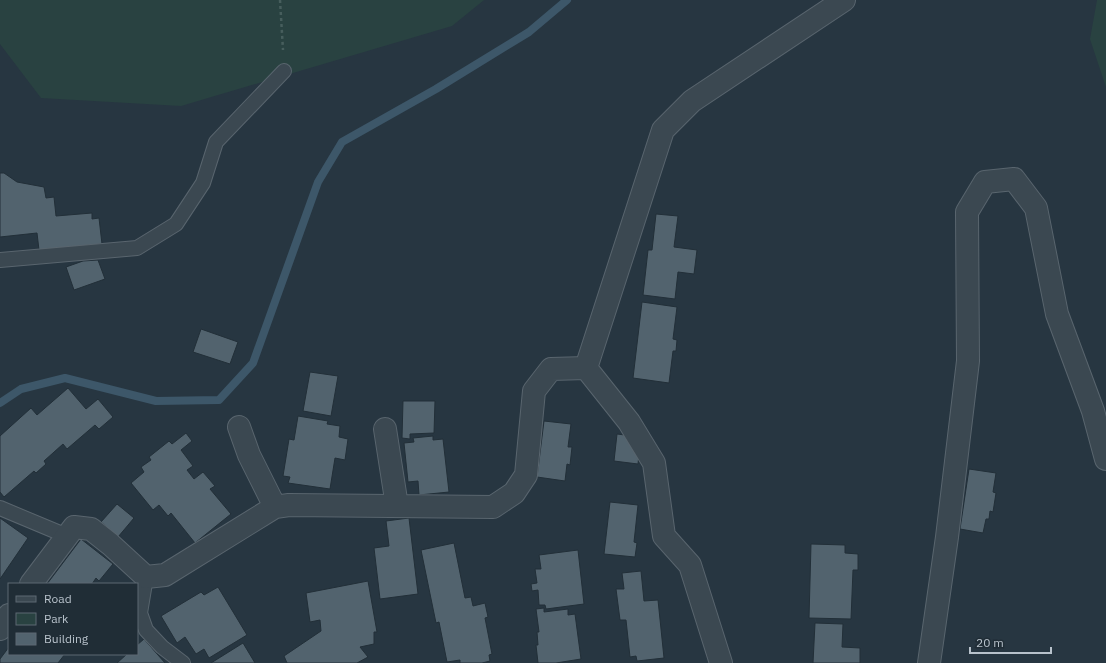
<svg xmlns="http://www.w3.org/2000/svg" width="1106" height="663" viewBox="0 0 1106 663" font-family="'IBM Plex Sans',sans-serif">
  <rect width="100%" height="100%" fill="#273641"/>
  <path fill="#294241" d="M 0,0 L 484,0 L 452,26 L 181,106 L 41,98 L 0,44 Z
    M 1097,0 L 1106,0 L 1106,87 L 1090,39 Z"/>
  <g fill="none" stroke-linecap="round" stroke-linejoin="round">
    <path stroke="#3d5769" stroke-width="8" d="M 0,403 L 21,389 L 65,378 L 156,401 L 219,400 L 253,363 L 318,182 L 342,142 L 436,89 L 529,32 L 567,0"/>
  </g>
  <path fill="#52636e" stroke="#222f38" d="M 0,173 L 4,173 L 17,182 L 44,187 L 46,198 L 54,197 L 56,216 L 92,213 L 92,219 L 99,218 L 102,244 L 39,250 L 37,233 L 0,237 Z
    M 656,214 L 678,216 L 674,247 L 697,250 L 694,274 L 678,272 L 675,299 L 643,295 L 648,250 L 652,250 Z
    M 98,260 L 105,279 L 74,290 L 66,267 L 83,261 Z
    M 642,302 L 677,307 L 673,339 L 677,340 L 676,351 L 673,351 L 669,383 L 633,378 Z
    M 201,329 L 238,342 L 230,364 L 193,352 Z
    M 310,372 L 338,376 L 331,416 L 303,411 Z
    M 68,388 L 86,409 L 98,399 L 113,417 L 99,429 L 95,425 L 67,449 L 63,444 L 44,461 L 46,464 L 36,473 L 34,471 L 4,497 L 0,492 L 0,436 L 31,408 L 37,415 Z
    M 403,401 L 435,401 L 434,433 L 410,434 L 410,439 L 402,438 Z
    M 298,416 L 328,421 L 327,424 L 340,426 L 339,437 L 348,439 L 345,460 L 335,458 L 330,489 L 288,483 L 290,477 L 283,476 L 289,439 L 294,440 Z
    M 544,421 L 571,424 L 568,447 L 572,447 L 570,465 L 567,464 L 565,481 L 537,477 Z
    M 186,433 L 192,441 L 181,450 L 193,466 L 187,470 L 194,479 L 203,472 L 215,486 L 210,489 L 231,514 L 195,543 L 171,513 L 168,516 L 159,505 L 153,510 L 131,483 L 144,472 L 141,467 L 151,460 L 149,457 L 169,441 L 172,444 Z
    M 617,434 L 625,435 L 639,454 L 638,464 L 614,461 Z
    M 433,436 L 433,440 L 443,439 L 449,492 L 419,495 L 418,481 L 408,482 L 404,443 L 414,442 L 413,438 Z
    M 969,469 L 996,473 L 993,492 L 996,493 L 993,512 L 990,511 L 989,519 L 986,519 L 983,533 L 960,529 Z
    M 610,502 L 638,505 L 634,542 L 637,543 L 635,557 L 604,554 Z
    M 117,504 L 134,518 L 118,537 L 101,522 Z
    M 0,518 L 28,538 L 0,579 Z
    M 409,518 L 418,594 L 380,599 L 374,548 L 389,546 L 386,521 Z
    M 81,539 L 113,564 L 99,581 L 96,578 L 92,584 L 47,584 Z
    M 454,543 L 465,598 L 471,597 L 473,606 L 485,603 L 488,617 L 485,618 L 492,654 L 489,655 L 490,661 L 482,663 L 460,663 L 460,660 L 447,662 L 439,622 L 436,623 L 421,550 Z
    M 811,544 L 845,545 L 845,553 L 858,554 L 858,570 L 853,570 L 851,619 L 809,618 Z
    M 578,550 L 584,604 L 546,609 L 545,605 L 539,605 L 538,590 L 532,591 L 531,584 L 537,583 L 535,569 L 541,569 L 539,555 Z
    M 641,571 L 644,601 L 658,600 L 664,658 L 637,661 L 636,656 L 630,657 L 626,620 L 620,620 L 616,589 L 624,589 L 622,573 Z
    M 368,581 L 377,632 L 374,632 L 374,644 L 360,647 L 368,657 L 357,663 L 287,663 L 284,656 L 321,631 L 320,620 L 310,622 L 306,593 Z
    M 218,587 L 247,635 L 209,658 L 204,649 L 196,654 L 185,637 L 177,643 L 161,616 L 201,592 L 204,595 Z
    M 544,608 L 544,612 L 568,609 L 568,615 L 575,614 L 581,659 L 556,663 L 538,663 L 536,645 L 538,645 L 537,632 L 539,632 L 536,609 Z
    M 815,623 L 843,624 L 842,647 L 860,648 L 860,663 L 813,663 Z
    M 144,639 L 165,663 L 117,663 L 127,654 L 137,654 L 137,645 Z
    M 243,643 L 255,663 L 211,663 Z
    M 9,647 L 9,654 L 65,654 L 58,663 L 0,663 L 0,659 Z"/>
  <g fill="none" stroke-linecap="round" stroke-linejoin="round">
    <defs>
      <path id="service" d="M 0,260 L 137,248 L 176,224 L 203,183 L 216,142 L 284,71
        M 0,508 L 67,536
        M 146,577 L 140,613 L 146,630 L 162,647 L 183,663"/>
      <path id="minor" d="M 586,368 L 663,130 L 692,101 L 844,0
        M 586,368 L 629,422 L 654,463 L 664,536 L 690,565 L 721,663
        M 239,427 L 249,455 L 275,507
        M 385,429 L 397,506
        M 31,584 L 74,527 L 91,529 L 110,544 L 146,577 L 165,575 L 275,507 L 289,505 L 493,507 L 514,493 L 526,475 L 534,391 L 551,369 L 586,368
        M 0,629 L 9,615
        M 929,663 L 947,537 L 968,361 L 967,212 L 985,182 L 1014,179 L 1036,208 L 1057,314 L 1093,411 L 1106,459"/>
    </defs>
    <use href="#service" stroke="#59656e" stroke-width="16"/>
    <use href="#minor" stroke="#59656e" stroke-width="24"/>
    <path stroke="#475e5d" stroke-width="2.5" stroke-dasharray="3 3" stroke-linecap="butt" d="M 280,0 L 283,50"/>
    <use href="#service" stroke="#3b4851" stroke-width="14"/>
    <use href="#minor" stroke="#3b4851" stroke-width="22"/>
  </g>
  <rect x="8" y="583" width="130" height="72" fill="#202d36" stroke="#5d6972"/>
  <rect x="16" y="596" width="20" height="6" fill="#3b4851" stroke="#5d6972"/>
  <text x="44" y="603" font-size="12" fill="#b8c2cb">Road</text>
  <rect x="16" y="613" width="20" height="12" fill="#294241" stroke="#5d6972"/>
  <text x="44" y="623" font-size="12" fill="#b8c2cb">Park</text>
  <rect x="16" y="633" width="20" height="12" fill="#52636e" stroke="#5d6972"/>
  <text x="44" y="643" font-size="12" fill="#b8c2cb">Building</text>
  <path d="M970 647v6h81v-6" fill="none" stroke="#b8c2cb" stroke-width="2"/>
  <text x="976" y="647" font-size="12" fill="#b8c2cb" stroke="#202d36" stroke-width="3" paint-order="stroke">20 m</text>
</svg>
